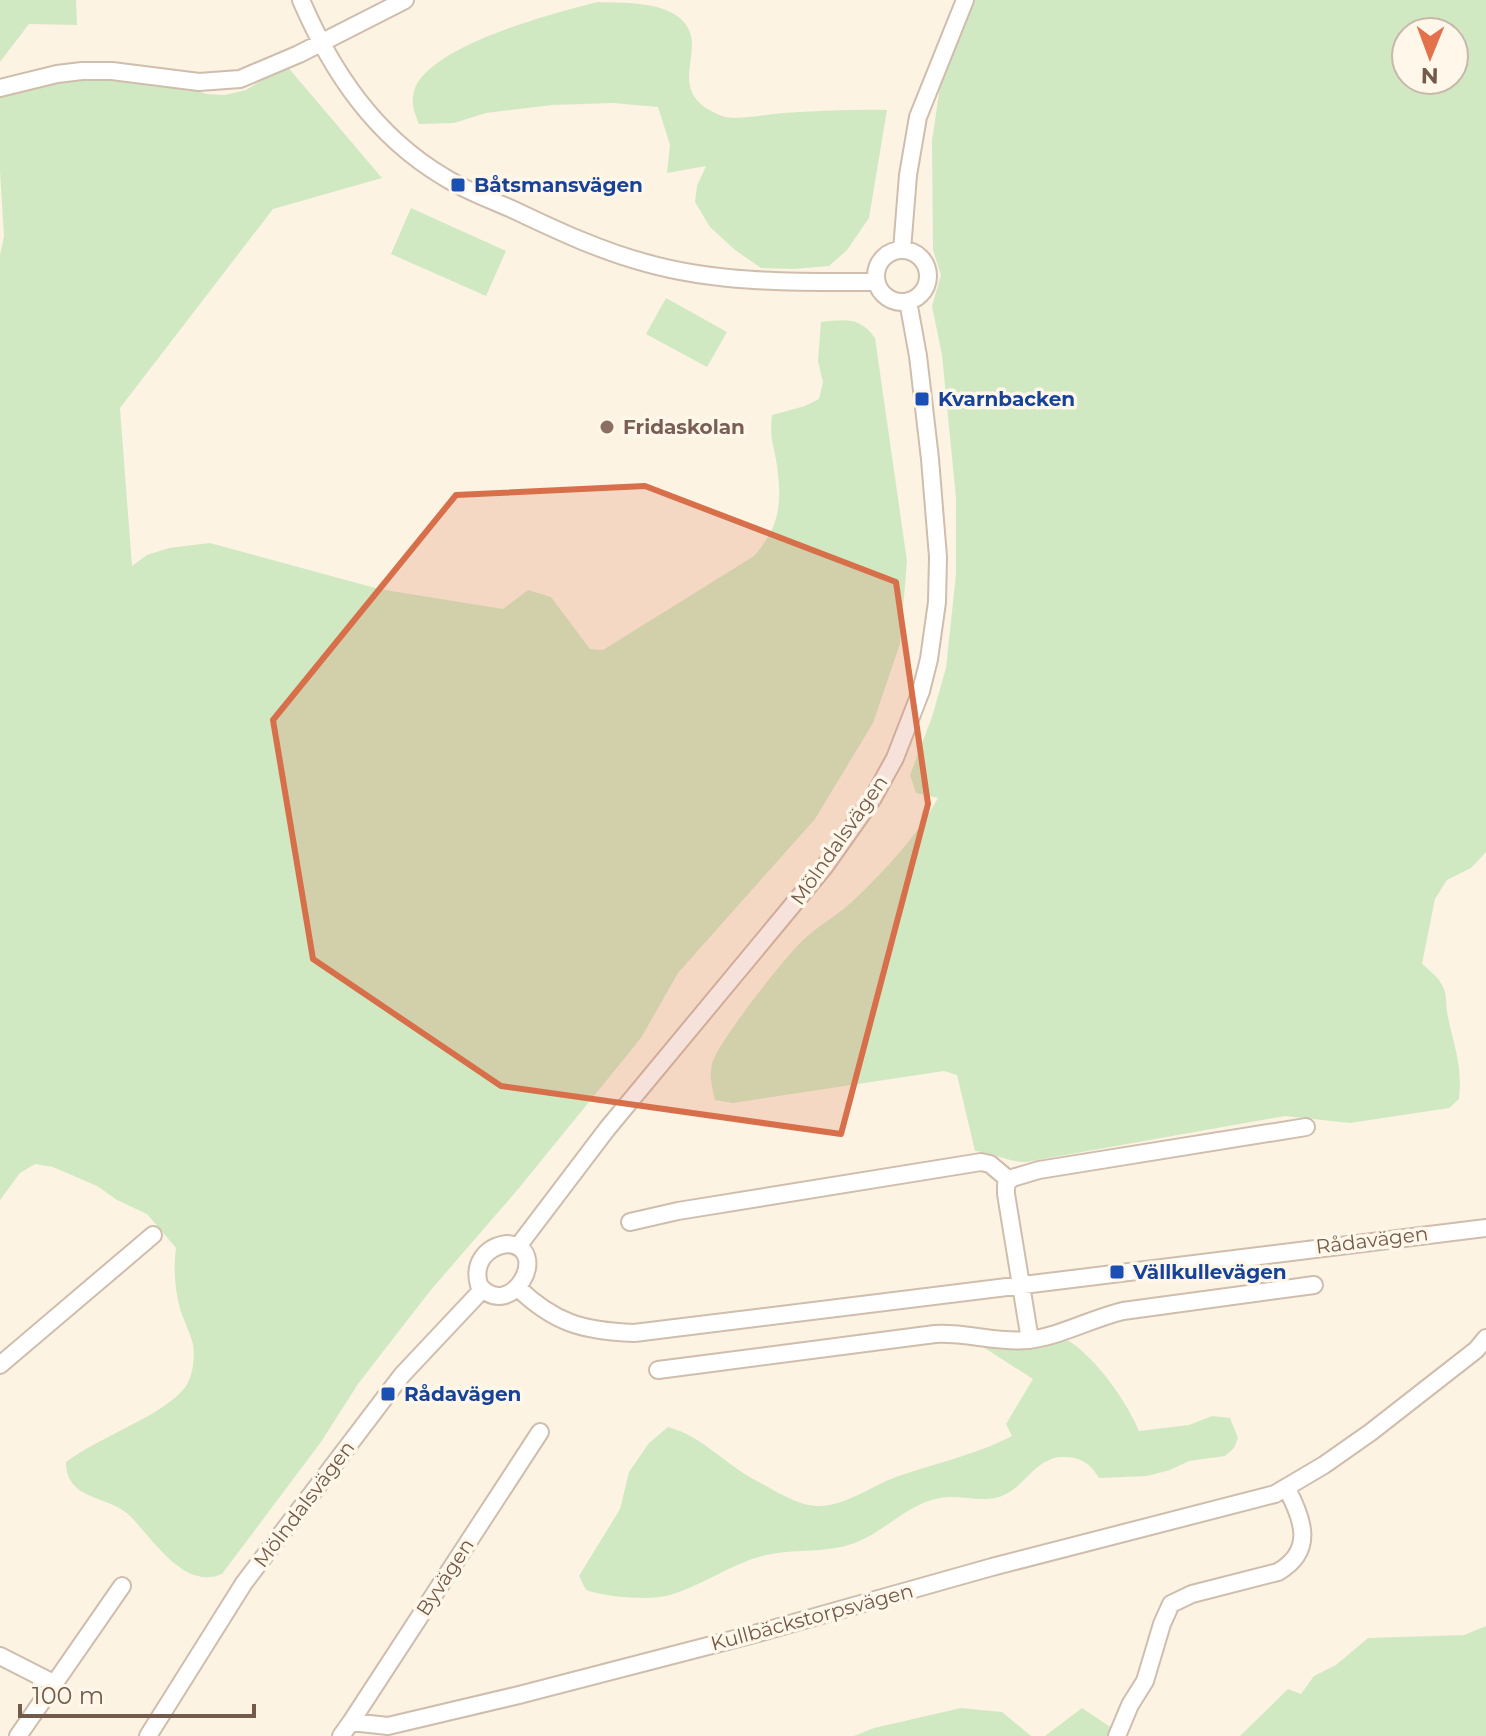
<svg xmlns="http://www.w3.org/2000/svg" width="1486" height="1736" viewBox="0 0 1486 1736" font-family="Montserrat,sans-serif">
  <rect width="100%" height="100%" fill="#fcf3e3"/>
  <path fill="#d1e9c2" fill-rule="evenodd" d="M 0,0 L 76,0 L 77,25 L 29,24 L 0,62 Z
    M 974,0 L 1486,0 L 1486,852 L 1471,868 L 1447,880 L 1435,899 L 1422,964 C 1430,971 1439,977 1443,987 C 1447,994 1446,1004 1447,1012 C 1453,1044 1463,1065 1459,1099 L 1449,1108 L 1350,1123 L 1285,1116 L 1026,1162 C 1007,1162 994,1153 975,1151 L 957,1075 L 944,1071 L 733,1103 L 715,1100 C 712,1088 709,1077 712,1064 C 717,1043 785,957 803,940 C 819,925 840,914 856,898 C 887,868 917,836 938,798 L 916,793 L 910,775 L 932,717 L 946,668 L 956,574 L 956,498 L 942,355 L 932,306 L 941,275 L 933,250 L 932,141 L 941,79 ZM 1406,32 L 1454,32 L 1454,80 L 1406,80 Z
    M 598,2 C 622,3 661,1 681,19 C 713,49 658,91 722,116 C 734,121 768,114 783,113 C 818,111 852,109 887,110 L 869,218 L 847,250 L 829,266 L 793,269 L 761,268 L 735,250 L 710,227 L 695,202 L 697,186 L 706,166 L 667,173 L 670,145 L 658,107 L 613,103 L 552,105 L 486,113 L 454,123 L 419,124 C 414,112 410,102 415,88 C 434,44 554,13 598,2 Z
    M 286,65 L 382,178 L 273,209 L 120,408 L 132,566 L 147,555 L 169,548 L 210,543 L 379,589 L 503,609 L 528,590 L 551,597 L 590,649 L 603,650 L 754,556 C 780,526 782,504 777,466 C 774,444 769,439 772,415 L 805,406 L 819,399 L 823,382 L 818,361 L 821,322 C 845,320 859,316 875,338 L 907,561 L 900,644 L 873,723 L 815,819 L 678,973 L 641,1038 L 519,1188 L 430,1291 L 358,1384 L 321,1442 L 222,1574 C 183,1591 152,1537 128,1514 C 106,1495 66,1500 66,1462 C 99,1437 157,1418 182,1391 C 193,1380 195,1359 193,1344 C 190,1333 184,1321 180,1309 C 175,1289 173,1269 176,1248 L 147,1214 L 117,1200 L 97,1186 L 53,1167 L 35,1164 L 20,1173 L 0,1200 L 0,255 L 4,236 L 0,172 L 0,95 L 49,83 L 95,77 L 181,86 L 207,94 L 225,95 L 246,90 Z
    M 411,208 L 506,251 L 486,296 L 391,254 Z
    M 666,298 L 727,332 L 707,367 L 646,334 Z
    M 1069,1341 C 1096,1358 1127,1402 1139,1431 L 1189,1425 L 1212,1416 L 1230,1418 L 1238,1438 L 1234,1448 L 1225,1456 L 1189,1461 L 1170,1470 L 1147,1476 L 1099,1478 C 1090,1462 1079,1456 1060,1457 C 1035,1460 1026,1484 1006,1494 C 986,1505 961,1494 940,1498 C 907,1504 886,1531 855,1543 C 827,1553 799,1549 771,1554 C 734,1561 705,1585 670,1595 C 649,1601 606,1597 586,1590 L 579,1576 L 620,1509 L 629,1472 L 649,1443 L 668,1427 C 702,1436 725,1464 755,1480 C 772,1489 798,1506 817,1506 C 843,1507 868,1488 891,1479 C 933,1463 971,1457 1012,1436 L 1006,1424 L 1033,1379 L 983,1347 Z
    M 1486,1626 L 1486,1736 L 1240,1736 L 1288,1689 L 1301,1694 L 1314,1676 L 1336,1665 L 1368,1638 L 1464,1635 Z
    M 961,1708 L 1002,1712 L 1031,1736 L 854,1736 L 874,1728 Z
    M 1082,1708 L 1124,1736 L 1045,1736 Z"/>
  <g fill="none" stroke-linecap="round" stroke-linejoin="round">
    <defs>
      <path id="minor" d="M 301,0 C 332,72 375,136 444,177 C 466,191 492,200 516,211 C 558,231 601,251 646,263 C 721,284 798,282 876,282
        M 0,88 L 57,74 L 82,71 L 112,71 L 199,82 L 240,79 L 299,54 L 405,0
        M876 276a26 26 0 1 1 52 0a26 26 0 1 1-52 0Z
        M 902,250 L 908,175 L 918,117 L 965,0
        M 630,1222 L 678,1211 L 981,1162 L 990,1164 L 1009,1180
        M 507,1244 C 553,1247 511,1324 479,1285 C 473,1264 485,1247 507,1244 Z
        M 519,1245 L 607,1129 L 825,866 L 873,798 L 895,758 L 921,691 L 929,659 L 937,602 L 938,557 L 930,459 L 918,356 L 908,301
        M 517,1287 C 554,1323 583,1331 634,1333 L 1486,1228
        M 1030,1340 L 1006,1194 L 1006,1184 L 1012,1178 L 1039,1170 L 1306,1127
        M 0,1365 L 153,1235
        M 658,1370 L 935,1334 C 966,1332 996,1343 1028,1340 C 1061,1336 1090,1319 1123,1311 L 1314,1285
        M 0,1656 L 55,1684
        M 351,1722 L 540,1432
        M 18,1736 L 122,1586
        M 148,1736 L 244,1583 L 402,1375 L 482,1290
        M 341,1736 L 351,1722 L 388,1726 L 519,1695 L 758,1633 L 992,1567 L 1275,1494 L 1324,1465 L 1371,1432 L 1476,1350 L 1486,1338
        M 1117,1736 L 1130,1705 L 1145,1681 L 1162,1624 L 1171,1604 L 1192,1594 L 1278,1572 C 1314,1551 1304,1521 1287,1489"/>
    </defs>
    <use href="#minor" stroke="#cfbdad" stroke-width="20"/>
    <use href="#minor" stroke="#fff" stroke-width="16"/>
  </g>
  <path fill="#d86f4b" fill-opacity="0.2" stroke="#d86f4b" stroke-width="6" stroke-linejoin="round" d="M 645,486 L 896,582 L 928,804 L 841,1134 L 501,1086 L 313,959 L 273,720 L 456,495 Z"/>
  <g fill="#1a4fb4" stroke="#fff7e9" stroke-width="3">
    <rect x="450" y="177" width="16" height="16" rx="4"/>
    <rect x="914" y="391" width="16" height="16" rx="4"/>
    <rect x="1109" y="1264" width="16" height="16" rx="4"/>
    <rect x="380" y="1386" width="16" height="16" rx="4"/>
  </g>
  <circle fill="#8d6e63" stroke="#fff7e9" stroke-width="3" cx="607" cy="427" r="8"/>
  <g text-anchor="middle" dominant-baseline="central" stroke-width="7" stroke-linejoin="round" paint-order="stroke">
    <g font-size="20" font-weight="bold" fill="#164399" stroke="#fff7e9" text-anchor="start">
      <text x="474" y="185">Båtsmansvägen</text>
      <text x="938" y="399">Kvarnbacken</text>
      <text x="1133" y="1272">Vällkullevägen</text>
      <text x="404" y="1394">Rådavägen</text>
    </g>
    <g font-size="20" font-weight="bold" fill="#785e54" stroke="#fff7e9" text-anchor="start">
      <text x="623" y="427">Fridaskolan</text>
    </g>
    <g font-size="20" fill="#735a4a" stroke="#fff7e9">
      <text transform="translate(839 840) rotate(-55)">Mölndalsvägen</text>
      <text transform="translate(1372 1240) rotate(-7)">Rådavägen</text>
      <text transform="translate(304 1504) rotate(-53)">Mölndalsvägen</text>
      <text transform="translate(445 1577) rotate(-57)">Byvägen</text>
      <text transform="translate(812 1617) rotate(-15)">Kullbäckstorpsvägen</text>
    </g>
  </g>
  <g transform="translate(1430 56) rotate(181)"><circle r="38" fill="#fff7e9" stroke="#c7b8a9" stroke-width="2"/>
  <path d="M0-6L14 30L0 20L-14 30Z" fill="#e3714b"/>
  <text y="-12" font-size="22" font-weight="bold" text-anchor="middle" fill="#735a4a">N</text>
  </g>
  <path d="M20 1704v12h234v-12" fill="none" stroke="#735a4a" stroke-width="4"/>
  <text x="32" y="1704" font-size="24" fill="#735a4a" stroke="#fff7e9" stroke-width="6" paint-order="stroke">100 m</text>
</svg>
